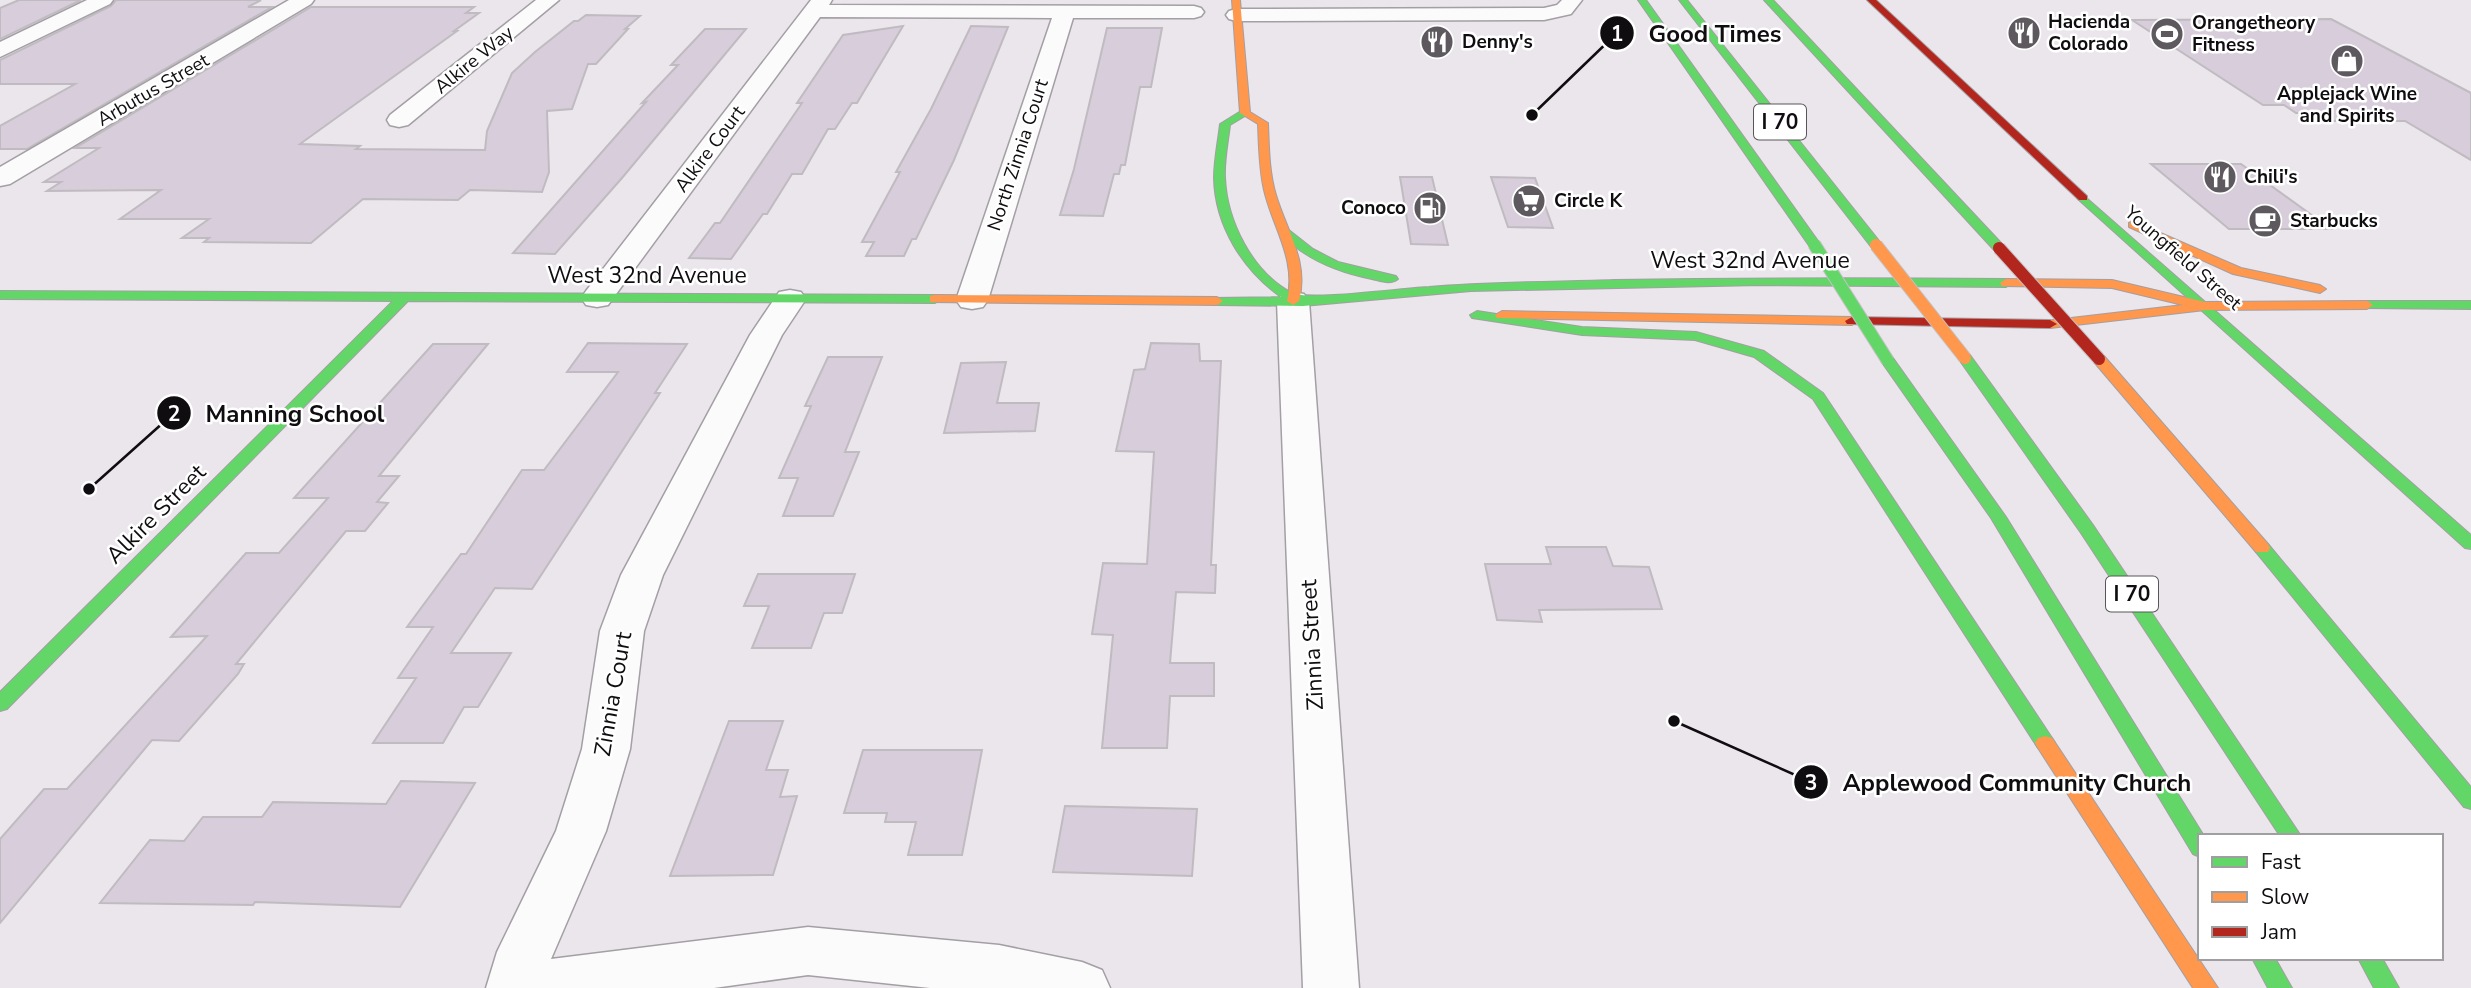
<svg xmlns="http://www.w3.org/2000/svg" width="2471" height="988" viewBox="0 0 2471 988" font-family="'Nunito Sans',sans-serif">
  <rect width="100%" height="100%" fill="#ebe6ec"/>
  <path fill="#d8cdda" stroke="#bfbbc0" stroke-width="2" d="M 19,0 L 81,0 L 0,39 L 0,8 Z
    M 116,0 L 261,0 L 248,7 L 272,7 L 27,149 L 0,149 L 0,126 L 75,84 L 0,84 L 0,60 L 111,6 Z
    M 311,7 L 474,7 L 466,13 L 479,13 L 454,31 L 457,31 L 300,144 L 360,146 L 356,149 L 485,150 L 487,131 L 512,73 L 535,52 L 574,21 L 578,21 L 586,15 L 640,16 L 625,29 L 628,29 L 596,64 L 588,64 L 572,109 L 547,111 L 549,172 L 542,192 L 470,190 L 458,200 L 363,199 L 311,243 L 204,242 L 209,238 L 182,238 L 209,219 L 120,219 L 161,190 L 47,191 L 61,182 L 44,182 L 99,148 L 75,148 Z
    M 2331,19 L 2471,93 L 2471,160 L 2405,121 L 2331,121 L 2319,113 L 2296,113 L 2284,105 L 2263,105 L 2132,20 Z
    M 903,26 L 857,103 L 852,103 L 835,129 L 828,129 L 802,174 L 792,174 L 767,214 L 763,214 L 731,259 L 689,258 L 715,223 L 720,223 L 802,103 L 797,103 L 843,35 Z
    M 971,26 L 1008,27 L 954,160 L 916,239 L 912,239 L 904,256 L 866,256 L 874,242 L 862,242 L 900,172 L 896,172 L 931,109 Z
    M 1107,28 L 1162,28 L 1151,87 L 1140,87 L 1125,165 L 1121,165 L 1119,174 L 1114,174 L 1103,216 L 1060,215 L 1074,169 Z
    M 705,29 L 746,29 L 622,178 L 555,254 L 513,253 L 646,102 L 642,103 L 678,65 L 671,65 Z
    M 2151,164 L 2241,164 L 2331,229 L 2229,229 Z
    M 1400,177 L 1432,177 L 1448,245 L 1411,244 Z
    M 1491,177 L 1535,178 L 1553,228 L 1508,227 Z
    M 588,343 L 687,344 L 655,393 L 660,393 L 532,589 L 495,588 L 451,653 L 511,653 L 478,707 L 464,707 L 443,743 L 373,743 L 416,678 L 398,678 L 433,627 L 407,627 L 461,554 L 466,554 L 522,470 L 544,470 L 618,372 L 567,372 Z
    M 1151,343 L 1199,344 L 1200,361 L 1221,361 L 1211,565 L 1216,565 L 1215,593 L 1176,592 L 1170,663 L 1214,663 L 1214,696 L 1170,696 L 1167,748 L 1102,748 L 1113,635 L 1092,634 L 1103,563 L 1147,564 L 1154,452 L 1116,451 L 1134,370 L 1145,369 Z
    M 433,344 L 488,344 L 379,476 L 399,476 L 377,502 L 388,503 L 365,531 L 346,531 L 236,664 L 244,664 L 238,674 L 179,741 L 152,740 L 0,923 L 0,839 L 44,789 L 67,789 L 207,636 L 171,637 L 246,553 L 279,553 L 328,498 L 294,498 Z
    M 828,357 L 882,357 L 845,452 L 859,452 L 833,516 L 783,516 L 798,478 L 779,478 L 811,406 L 805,406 Z
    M 1006,362 L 997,403 L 1039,403 L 1035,431 L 944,433 L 961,363 Z
    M 1546,547 L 1606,547 L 1613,566 L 1649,567 L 1662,609 L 1539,610 L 1542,622 L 1497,620 L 1485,564 L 1551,564 Z
    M 758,574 L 855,574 L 842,613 L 824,613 L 811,648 L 752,648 L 769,606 L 744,606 Z
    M 729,721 L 783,721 L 766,770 L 788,770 L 780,797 L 797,796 L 773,875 L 670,876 Z
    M 863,750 L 982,750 L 962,855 L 908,855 L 916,822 L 885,822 L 887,813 L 844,813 Z
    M 401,781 L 475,783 L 400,907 L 255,902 L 253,905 L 100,903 L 150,840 L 184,841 L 203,817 L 262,817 L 273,802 L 386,804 Z
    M 1065,806 L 1197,809 L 1192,876 L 1053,872 Z"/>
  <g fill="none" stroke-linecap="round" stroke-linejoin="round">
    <defs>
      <path id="street" d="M 87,0 L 113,0 L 110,4 L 0,57 L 0,42 Z
        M 289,0 L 314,0 L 311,4 L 10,184 L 0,186 L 0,167 Z
        M 536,0 L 559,0 L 408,125 L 399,127 L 390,125 L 387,120 L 390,115 Z
        M 811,0 L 832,0 L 829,5 L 1194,6 L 1201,8 L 1204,12 L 1201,16 L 1194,18 L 1073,18 L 988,300 L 983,307 L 972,309 L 961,307 L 956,300 L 1052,18 L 820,17 L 608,305 L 597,307 L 586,305 L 581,298 L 586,291 Z
        M 1562,0 L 1582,0 L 1571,14 L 1544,20 L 1236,21 L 1229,19 L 1226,15 L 1229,11 L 1236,9 L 1544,8 L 1557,5 Z
        M 790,290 L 801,292 L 806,299 L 782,335 L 663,575 L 644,631 L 630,749 L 606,831 L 551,959 L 808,927 L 999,945 L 1082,962 L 1102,970 L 1110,988 L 930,988 L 808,975 L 714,988 L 486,988 L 497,952 L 556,831 L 582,749 L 600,631 L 621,575 L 750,335 L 779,292 Z
        M 1293,292 L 1304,294 L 1309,301 L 1359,988 L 1303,988 L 1277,301 L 1282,294 Z"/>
      <path id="fast" d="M 1638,0 L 1646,0 L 1818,241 L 1818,247 L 1810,247 Z
        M 1679,0 L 1687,0 L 1880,242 L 1880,248 L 1872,248 Z
        M 1764,0 L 1773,0 L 2003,245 L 2003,251 L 1995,251 Z
        M 1241,111 L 1250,113 L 1230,125 C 1228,143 1224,160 1225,178 C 1227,221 1252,272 1292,293 C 1308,301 1404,288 1429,287 C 1490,282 1552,282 1614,280 C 1745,278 1875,278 2006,279 L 2012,283 L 2006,287 L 1761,285 L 1471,291 L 1303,306 L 1217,305 L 1212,304 L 1212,298 L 1281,297 C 1243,270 1215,226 1214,178 C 1214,160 1218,142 1220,124 Z
        M 2083,195 L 2471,535 L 2471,549 L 2465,548 L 2079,200 L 2077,198 Z
        M 1285,227 L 1313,249 L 1338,262 L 1396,276 L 1398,279 C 1391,285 1381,281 1372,279 C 1337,272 1303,259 1279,231 Z
        M 0,291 L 935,295 L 941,299 L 935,303 L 408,301 L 7,709 L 0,711 L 0,692 L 393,301 L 0,299 Z
        M 2367,301 L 2471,301 L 2471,309 L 2362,308 L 2362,302 Z
        M 1477,311 L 1582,327 L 1696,332 L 1764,351 L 1823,393 L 2052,738 L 2055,743 L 2052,748 L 2045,750 L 2038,748 L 1813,399 L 1754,357 L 1695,340 L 1582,335 L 1472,318 L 1470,315 Z
        M 1965,354 L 1970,355 L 2093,525 L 2301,836 L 2280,836 L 2081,533 L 1958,358 Z
        M 1888,357 L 1893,358 L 2006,517 L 2204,836 L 2200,836 L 2200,857 L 2193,854 L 1991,518 L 1881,361 Z
        M 2262,543 L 2268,544 L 2471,787 L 2471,809 L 2464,807 L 2256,552 L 2254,548 Z
        M 2252,958 L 2275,958 L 2292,988 L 2268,988 Z
        M 2358,958 L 2382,958 L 2399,988 L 2374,988 Z"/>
      <path id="slow" d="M 1232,0 L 1240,0 L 1250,112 L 1268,123 C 1269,147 1269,172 1276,195 C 1287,232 1309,261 1299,301 L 1293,305 L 1287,301 C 1297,259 1273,229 1264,190 C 1259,169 1259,146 1258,124 L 1240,113 Z
        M 2133,221 L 2241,268 L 2320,285 L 2326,289 L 2320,293 L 2233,274 L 2129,227 L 2129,223 Z
        M 2006,279 L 2112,280 L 2205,302 L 2367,301 L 2373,305 L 2367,309 L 2205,310 L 2050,328 L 2043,324 L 2045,321 L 2183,305 L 2112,288 L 2002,286 L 2000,283 Z
        M 935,295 L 1217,297 L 1223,301 L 1217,305 L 930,302 L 930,296 Z
        M 1502,311 L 1852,317 L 1859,321 L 1852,325 L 1497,318 L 1495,315 Z
        M 2099,355 L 2104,356 L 2268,544 L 2270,548 L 2268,552 L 2256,552 L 2094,362 L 2092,359 L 2094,356 Z
        M 2045,736 L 2052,738 L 2218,988 L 2193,988 L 2038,748 L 2035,743 L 2038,738 Z"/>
      <path id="jam" d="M 1867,0 L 1876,0 L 2087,196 L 2087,200 L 2079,200 Z
        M 1852,317 L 2050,320 L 2057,324 L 2050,328 L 1847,324 L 1845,321 Z"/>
    </defs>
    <use href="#street" stroke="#a39fa4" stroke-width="3"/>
    <use href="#fast" stroke="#a39fa4" stroke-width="2"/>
    <use href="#slow" stroke="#a39fa4" stroke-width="2"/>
    <use href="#jam" stroke="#a39fa4" stroke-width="2"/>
    <use href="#street" fill="#fcfbfc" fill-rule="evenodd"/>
    <use href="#fast" fill="#63d668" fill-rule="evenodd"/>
    <use href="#slow" fill="#ff974d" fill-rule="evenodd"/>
    <use href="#jam" fill="#b3261e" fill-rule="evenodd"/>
    <defs>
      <path id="fast-bridge" d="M 1814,244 L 1888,361"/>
      <path id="slow-bridge" d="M 1876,245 L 1965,358"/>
      <path id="jam-bridge" d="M 1999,248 L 2099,359"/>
    </defs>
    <use href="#fast-bridge" stroke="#c3c1c4" stroke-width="14" stroke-linecap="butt"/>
    <use href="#slow-bridge" stroke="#c3c1c4" stroke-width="14" stroke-linecap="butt"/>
    <use href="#jam-bridge" stroke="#c3c1c4" stroke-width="14" stroke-linecap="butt"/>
    <use href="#fast-bridge" stroke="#63d668" stroke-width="12"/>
    <use href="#slow-bridge" stroke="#ff974d" stroke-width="12"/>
    <use href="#jam-bridge" stroke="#b3261e" stroke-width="12"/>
  </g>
  <defs>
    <symbol id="restaurant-disc" viewBox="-11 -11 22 22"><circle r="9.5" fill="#5d595e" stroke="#fff"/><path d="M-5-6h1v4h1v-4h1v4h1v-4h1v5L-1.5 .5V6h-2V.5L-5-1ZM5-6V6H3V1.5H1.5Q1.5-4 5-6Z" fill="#fff"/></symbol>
    <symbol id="stadium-disc" viewBox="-11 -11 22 22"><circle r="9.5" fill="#5d595e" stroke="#fff"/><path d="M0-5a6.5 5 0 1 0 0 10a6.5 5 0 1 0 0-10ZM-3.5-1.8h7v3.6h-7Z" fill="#fff"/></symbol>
    <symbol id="shop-disc" viewBox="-11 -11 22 22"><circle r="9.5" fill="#5d595e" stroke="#fff"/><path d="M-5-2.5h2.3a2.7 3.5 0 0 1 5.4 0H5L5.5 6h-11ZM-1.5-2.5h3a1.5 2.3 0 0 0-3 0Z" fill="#fff"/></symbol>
    <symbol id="supermarket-disc" viewBox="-11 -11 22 22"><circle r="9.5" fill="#5d595e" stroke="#fff"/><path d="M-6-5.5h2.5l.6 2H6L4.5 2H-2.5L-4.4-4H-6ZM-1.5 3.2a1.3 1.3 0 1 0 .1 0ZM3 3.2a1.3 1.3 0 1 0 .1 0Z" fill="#fff"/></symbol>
    <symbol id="fuel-disc" viewBox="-11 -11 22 22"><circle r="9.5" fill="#5d595e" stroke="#fff"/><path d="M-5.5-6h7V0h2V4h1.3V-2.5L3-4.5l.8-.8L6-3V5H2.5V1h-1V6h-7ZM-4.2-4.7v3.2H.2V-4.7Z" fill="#fff"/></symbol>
    <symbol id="cafe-disc" viewBox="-11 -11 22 22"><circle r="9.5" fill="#5d595e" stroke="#fff"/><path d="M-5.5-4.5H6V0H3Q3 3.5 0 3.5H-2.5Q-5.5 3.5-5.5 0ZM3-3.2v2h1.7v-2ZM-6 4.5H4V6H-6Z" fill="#fff"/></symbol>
  </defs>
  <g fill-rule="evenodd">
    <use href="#restaurant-disc" x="2005" y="14" width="38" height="38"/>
    <use href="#stadium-disc" x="2148" y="15" width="38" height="38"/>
    <use href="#restaurant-disc" x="1418" y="23" width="38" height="38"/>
    <use href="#shop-disc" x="2328" y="42" width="38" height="38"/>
    <use href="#restaurant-disc" x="2201" y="158" width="38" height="38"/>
    <use href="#supermarket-disc" x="1510" y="182" width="38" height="38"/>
    <use href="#fuel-disc" x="1411" y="189" width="38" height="38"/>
    <use href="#cafe-disc" x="2246" y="202" width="38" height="38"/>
  </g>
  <g text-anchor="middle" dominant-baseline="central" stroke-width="5" stroke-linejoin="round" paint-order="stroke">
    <g font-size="19" font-weight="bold" fill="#100d11" stroke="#fff" text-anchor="start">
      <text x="2048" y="22">Hacienda<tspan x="2048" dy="22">Colorado</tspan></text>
      <text x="2192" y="23">Orangetheory<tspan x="2192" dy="22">Fitness</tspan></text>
      <text x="1462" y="42">Denny's</text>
      <text x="2347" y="94" text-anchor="middle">Applejack Wine<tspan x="2347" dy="22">and Spirits</tspan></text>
      <text x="2244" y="177">Chili's</text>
      <text x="1554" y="201">Circle K</text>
      <text x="1406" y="208" text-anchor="end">Conoco</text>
      <text x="2290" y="221">Starbucks</text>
    </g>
    <g font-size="19" fill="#100d11" stroke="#fff">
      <text transform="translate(474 60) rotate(-39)">Alkire Way</text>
      <text transform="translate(153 90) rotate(-30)">Arbutus Street</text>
      <text transform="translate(710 149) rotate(-53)">Alkire Court</text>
      <text transform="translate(1018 155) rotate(-72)">North Zinnia Court</text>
      <text transform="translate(2183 258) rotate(41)">Youngfield Street</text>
    </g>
    <g fill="#fff" stroke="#585658" stroke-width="2">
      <rect x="1754" y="104.5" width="52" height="35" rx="5"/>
      <rect x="2106" y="576.5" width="52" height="35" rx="5"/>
    </g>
    <g font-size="21" font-weight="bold" fill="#100d11">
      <text x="1780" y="122">I 70</text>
      <text x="2132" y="594">I 70</text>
    </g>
    <g font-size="23" fill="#100d11" stroke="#fff">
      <text x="1750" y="260">West 32nd Avenue</text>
      <text x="647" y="275">West 32nd Avenue</text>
      <text transform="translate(156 514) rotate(-45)">Alkire Street</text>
      <text transform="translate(1312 645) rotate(-93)">Zinnia Street</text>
      <text transform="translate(613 694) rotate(-80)">Zinnia Court</text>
    </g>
  </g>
  <path fill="none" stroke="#100d11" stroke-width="2.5" d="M1532 115L1617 33M89 489L174 413M1674 721L1811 782"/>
  <g fill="#100d11" stroke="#fff" stroke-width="2.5">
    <circle cx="1532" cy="115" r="7"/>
    <circle cx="89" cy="489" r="7"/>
    <circle cx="1674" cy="721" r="7"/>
    <circle cx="1617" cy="33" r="18"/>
    <circle cx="174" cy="413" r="18"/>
    <circle cx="1811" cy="782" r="18"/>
  </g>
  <g font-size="21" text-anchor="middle" font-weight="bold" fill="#fff">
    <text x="1617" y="41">1</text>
    <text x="174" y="421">2</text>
    <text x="1811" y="790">3</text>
  </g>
  <g font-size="24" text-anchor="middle" font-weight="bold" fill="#100d11" stroke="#fff" stroke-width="5" stroke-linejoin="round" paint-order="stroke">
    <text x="1715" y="42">Good Times</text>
    <text x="295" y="422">Manning School</text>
    <text x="2017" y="791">Applewood Community Church</text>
  </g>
  <rect x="2198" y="834" width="245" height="126" fill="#ffffff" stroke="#9f9ea0" stroke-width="2"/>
  <rect x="2212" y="857" width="35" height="10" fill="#63d668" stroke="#9f9ea0" stroke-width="2"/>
  <text x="2261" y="869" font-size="21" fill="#100d11">Fast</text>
  <rect x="2212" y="892" width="35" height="10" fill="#ff974d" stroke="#9f9ea0" stroke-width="2"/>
  <text x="2261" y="904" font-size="21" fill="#100d11">Slow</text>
  <rect x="2212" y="927" width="35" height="10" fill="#b3261e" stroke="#9f9ea0" stroke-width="2"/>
  <text x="2261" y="939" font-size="21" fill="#100d11">Jam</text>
</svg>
